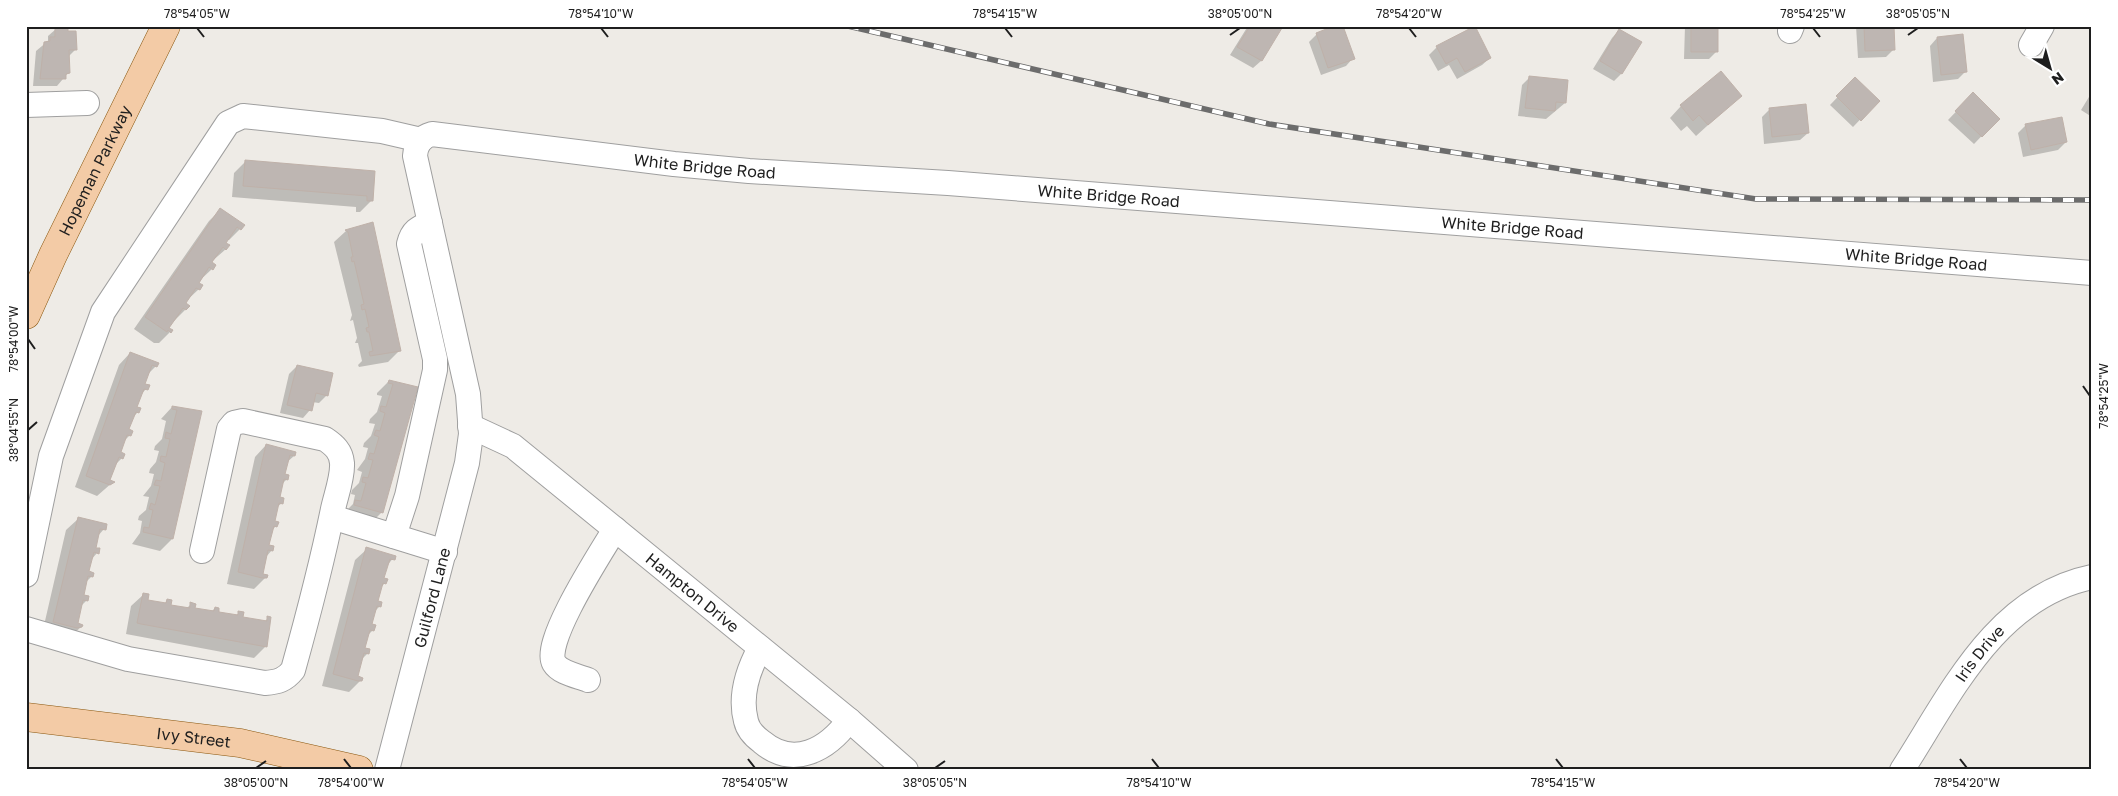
<svg xmlns="http://www.w3.org/2000/svg" width="2118" height="796" viewBox="0 0 2118 796" font-family="'Golos Text',sans-serif">
  <rect width="100%" height="100%" fill="#eeebe6"/>
  <path fill="#0003" d="M 1248,26 L 1276,26 L 1280,28 L 1261,61 L 1253,68 L 1230,55 Z
    M 1685,26 L 1717,26 L 1717,51 L 1709,59 L 1684,59 Z
    M 1856,26 L 1892,26 L 1894,49 L 1886,57 L 1858,58 Z
    M 56,29 L 76,49 L 68,57 L 68,73 L 57,86 L 33,86 L 36,51 L 48,41 L 48,36 Z
    M 1619,30 L 1621,74 L 1614,81 L 1593,69 L 1612,38 Z
    M 1317,34 L 1353,58 L 1346,66 L 1321,75 L 1309,42 Z
    M 1937,38 L 1966,71 L 1958,79 L 1933,82 L 1930,46 Z
    M 1437,47 L 1490,58 L 1482,65 L 1457,79 L 1449,65 L 1438,71 L 1429,55 Z
    M 1529,78 L 1565,103 L 1546,119 L 1518,116 L 1522,85 Z
    M 1855,79 L 1878,101 L 1853,127 L 1830,105 Z
    M 2092,92 L 2092,117 L 2081,110 Z
    M 1973,94 L 1998,119 L 1974,144 L 1948,120 Z
    M 1740,96 L 1696,136 L 1687,126 L 1681,131 L 1670,118 L 1681,106 Z
    M 1770,109 L 1808,133 L 1800,140 L 1764,144 L 1762,117 Z
    M 2026,125 L 2066,142 L 2058,150 L 2023,157 L 2018,133 Z
    M 245,162 L 374,172 L 371,201 L 360,212 L 356,212 L 356,207 L 232,197 L 234,173 Z
    M 220,210 L 240,229 L 229,240 L 227,239 L 224,243 L 226,249 L 210,263 L 212,269 L 197,283 L 199,289 L 184,303 L 185,310 L 167,328 L 170,332 L 159,343 L 154,343 L 134,329 L 209,221 Z
    M 372,223 L 400,350 L 388,362 L 359,367 L 358,365 L 362,361 L 358,343 L 355,343 L 357,338 L 353,320 L 350,321 L 352,315 L 334,242 L 346,231 Z
    M 130,353 L 156,366 L 147,375 L 144,384 L 146,389 L 139,397 L 135,407 L 138,412 L 131,419 L 127,430 L 130,435 L 123,442 L 119,453 L 122,458 L 115,465 L 109,481 L 113,482 L 97,496 L 75,487 L 119,365 Z
    M 297,366 L 327,395 L 319,403 L 312,402 L 310,410 L 303,418 L 280,413 L 289,374 Z
    M 389,381 L 416,388 L 382,512 L 370,524 L 344,513 L 353,504 L 355,495 L 351,494 L 352,490 L 359,483 L 362,472 L 357,470 L 365,459 L 368,448 L 363,447 L 364,443 L 371,436 L 375,424 L 369,423 L 370,419 L 377,412 L 382,396 L 377,395 L 377,393 Z
    M 172,407 L 200,412 L 172,539 L 160,551 L 132,544 L 140,533 L 142,521 L 138,520 L 139,516 L 146,510 L 149,497 L 143,496 L 151,486 L 154,474 L 149,473 L 150,469 L 156,462 L 159,451 L 154,450 L 155,446 L 162,439 L 166,421 L 161,419 Z
    M 266,445 L 294,456 L 286,463 L 284,475 L 287,479 L 281,485 L 279,498 L 282,503 L 276,508 L 273,522 L 276,526 L 271,531 L 268,546 L 272,550 L 266,557 L 261,575 L 266,577 L 254,589 L 227,584 L 255,457 Z
    M 78,519 L 104,529 L 97,537 L 94,549 L 97,553 L 91,560 L 88,572 L 92,576 L 85,583 L 82,596 L 87,600 L 80,607 L 76,624 L 81,627 L 69,638 L 42,634 L 66,530 Z
    M 367,549 L 394,557 L 386,567 L 383,579 L 385,583 L 380,588 L 376,602 L 380,606 L 374,612 L 370,625 L 373,630 L 367,636 L 364,649 L 368,653 L 361,660 L 356,677 L 361,680 L 349,692 L 322,686 L 355,560 Z
    M 143,595 L 146,601 L 164,604 L 168,600 L 170,606 L 186,609 L 191,604 L 194,609 L 211,612 L 215,608 L 217,613 L 235,616 L 239,613 L 242,618 L 264,622 L 268,618 L 266,646 L 254,658 L 126,634 L 131,606 Z"/>
  <path fill="#beb6b2" stroke="#bfb1a9" d="M 1250,26 L 1282,28 L 1262,61 L 1237,47 Z
    M 1334,26 L 1343,26 L 1355,59 L 1328,68 L 1316,33 Z
    M 1475,26 L 1491,58 L 1465,72 L 1457,58 L 1446,64 L 1436,46 Z
    M 1691,26 L 1718,26 L 1718,52 L 1691,52 Z
    M 1864,26 L 1894,26 L 1895,50 L 1865,51 Z
    M 55,27 L 68,27 L 68,31 L 76,31 L 77,50 L 69,50 L 70,73 L 66,74 L 66,79 L 40,79 L 44,42 L 50,41 L 50,37 L 55,37 Z
    M 1619,29 L 1642,42 L 1622,74 L 1600,61 Z
    M 1963,34 L 1967,72 L 1941,75 L 1937,37 Z
    M 1721,71 L 1742,96 L 1708,125 L 1699,115 L 1693,121 L 1680,105 Z
    M 1529,76 L 1568,80 L 1566,103 L 1556,102 L 1555,111 L 1525,108 Z
    M 1855,77 L 1880,101 L 1861,121 L 1836,96 Z
    M 1973,92 L 2000,119 L 1982,137 L 1955,111 Z
    M 1806,104 L 1809,133 L 1772,137 L 1769,108 Z
    M 2062,117 L 2067,142 L 2031,150 L 2025,124 Z
    M 245,160 L 375,171 L 373,201 L 367,201 L 367,196 L 243,186 Z
    M 220,208 L 245,225 L 241,230 L 237,227 L 226,243 L 230,245 L 226,250 L 223,247 L 212,262 L 216,265 L 213,270 L 209,267 L 199,283 L 203,285 L 200,290 L 196,288 L 186,303 L 190,306 L 186,310 L 183,308 L 169,328 L 173,330 L 171,333 L 168,330 L 167,332 L 145,317 Z
    M 373,222 L 401,351 L 370,356 L 369,352 L 373,351 L 369,332 L 367,332 L 366,328 L 369,327 L 365,309 L 362,310 L 361,305 L 364,304 L 354,261 L 352,262 L 351,257 L 353,257 L 348,232 L 345,230 Z
    M 130,352 L 159,363 L 157,367 L 152,365 L 145,384 L 150,385 L 148,390 L 144,389 L 137,407 L 141,408 L 139,413 L 136,412 L 129,429 L 133,431 L 131,436 L 127,435 L 121,452 L 125,454 L 123,459 L 119,457 L 110,480 L 115,482 L 110,485 L 86,476 Z
    M 297,365 L 333,373 L 328,396 L 316,393 L 312,411 L 287,405 Z
    M 389,380 L 418,387 L 383,513 L 354,505 L 355,500 L 361,501 L 366,483 L 362,482 L 363,477 L 368,478 L 373,460 L 368,459 L 370,453 L 374,454 L 379,437 L 374,435 L 376,430 L 380,431 L 385,413 L 380,411 L 381,406 L 386,407 L 393,384 L 388,383 Z
    M 172,406 L 202,411 L 173,539 L 143,532 L 144,527 L 149,528 L 153,510 L 149,509 L 151,503 L 155,505 L 160,486 L 154,485 L 156,480 L 161,481 L 165,463 L 160,461 L 161,456 L 166,457 L 170,439 L 165,438 L 166,432 L 171,434 L 177,410 L 172,409 Z
    M 266,444 L 296,452 L 295,456 L 290,455 L 285,474 L 289,475 L 288,480 L 284,479 L 280,497 L 284,498 L 283,504 L 279,503 L 275,521 L 279,522 L 277,527 L 274,526 L 269,545 L 274,546 L 273,551 L 268,550 L 263,574 L 268,575 L 267,578 L 262,578 L 238,572 Z
    M 78,517 L 107,524 L 106,530 L 100,529 L 96,548 L 100,548 L 99,554 L 94,552 L 89,571 L 94,573 L 93,577 L 88,576 L 84,595 L 89,596 L 88,601 L 83,600 L 78,623 L 83,625 L 82,627 L 77,628 L 53,622 Z
    M 366,547 L 396,556 L 395,560 L 390,559 L 384,578 L 388,579 L 386,584 L 383,583 L 378,601 L 382,602 L 381,607 L 377,606 L 372,624 L 376,625 L 374,631 L 370,630 L 365,648 L 370,649 L 369,654 L 364,653 L 358,676 L 363,678 L 362,681 L 358,681 L 333,674 Z
    M 143,593 L 149,594 L 148,600 L 166,603 L 167,599 L 172,600 L 171,605 L 190,608 L 190,602 L 196,604 L 195,608 L 214,611 L 215,607 L 219,608 L 219,612 L 238,615 L 238,611 L 244,612 L 243,617 L 267,621 L 267,616 L 271,617 L 267,647 L 141,624 L 137,623 Z"/>
  <g fill="none" stroke-linecap="round" stroke-linejoin="round">
    <defs>
      <g id="minor">
        <path d="M 1790,31 L 1792,26"/>
        <path d="M 2031,45 L 2042,26"/>
        <path d="M 26,105 L 87,103"/>
        <path id="s1" d="M 470,426 L 513,446 L 849,720 L 906,770"/>
        <path d="M 332,517 L 445,552"/>
        <path d="M 394,536 L 407,496 L 435,370 L 435,359 L 409,244 C 412,231 418,228 430,223"/>
        <path d="M 26,575 L 51,456 L 103,312 L 228,123 L 243,116 L 382,131 L 421,140"/>
        <path d="M 26,629 L 128,659 L 265,683 C 278,682 285,680 293,670 C 308,616 322,563 333,509 C 336,495 343,477 342,463 C 341,451 334,445 325,439 L 243,421 L 234,423 L 229,429 L 202,551"/>
        <path d="M 760,648 C 748,670 739,695 746,721 C 748,730 755,737 762,742 C 794,769 828,749 849,720"/>
        <path d="M 588,680 C 578,676 560,673 554,663 C 542,642 602,551 615,529"/>
        <path id="s2" d="M 387,770 L 467,463 L 471,434 L 468,394 L 415,156 C 416,144 421,137 432,134 L 674,164 L 749,171 L 948,183 L 2092,273"/>
        <path id="s3" d="M 1902,770 C 1951,694 1995,597 2092,577"/>
      </g>
      <g id="major">
        <path id="s4" d="M 26,315 L 53,255 L 166,26"/>
        <path id="s5" d="M 26,717 L 240,743 L 359,770"/>
      </g>
    </defs>
    <use href="#minor" stroke="#9f9f9f" stroke-width="26"/>
    <use href="#major" stroke="#8a570f" stroke-width="29"/>
    <use href="#minor" stroke="#fff" stroke-width="24"/>
    <use href="#major" stroke="#f3cba6" stroke-width="28"/>
    <defs>
      <path id="rail" d="M 848,26 L 1269,124 L 1756,199 L 2092,200"/>
    </defs>
    <use href="#rail" stroke="#6c6c6c" stroke-width="5.5"/>
    <use href="#rail" stroke="#fff" stroke-width="4" stroke-dasharray="11" stroke-linecap="butt"/>
  </g>
  <path fill="none" stroke="#1e1e1e" stroke-width="2" d="M 197,28 L 204,37M 601,28 L 608,37M 1005,28 L 1012,37M 1409,28 L 1416,37M 1813,28 L 1820,37M 1230,35 L 1240,28M 1908,35 L 1918,28M 28,339 L 35,349M 2083,386 L 2090,396M 28,430 L 37,422M 344,759 L 351,768M 748,759 L 755,768M 1152,759 L 1159,768M 1556,759 L 1563,768M 1960,759 L 1967,768M 256,768 L 266,761M 935,768 L 945,761"/>
  <g text-anchor="middle" dominant-baseline="central" stroke-width="4" stroke-linejoin="round" paint-order="stroke">
    <g font-size="16" fill="#1e1e1e" stroke="#fff">
      <text stroke="none"><textPath href="#s2" startOffset="935">White Bridge Road</textPath></text>
      <text stroke="none"><textPath href="#s4" startOffset="160">Hopeman Parkway</textPath></text>
      <text stroke="none"><textPath href="#s2" startOffset="1340">White Bridge Road</textPath></text>
      <text stroke="none"><textPath href="#s2" startOffset="1745">White Bridge Road</textPath></text>
      <text stroke="none"><textPath href="#s2" startOffset="2150">White Bridge Road</textPath></text>
      <text stroke="none"><textPath href="#s1" startOffset="279">Hampton Drive</textPath></text>
      <text stroke="none"><textPath href="#s2" startOffset="178">Guilford Lane</textPath></text>
      <text stroke="none"><textPath href="#s3" startOffset="140">Iris Drive</textPath></text>
      <text stroke="none"><textPath href="#s5" startOffset="169">Ivy Street</textPath></text>
    </g>
  </g>
  <rect width="2118" height="796" fill="none" stroke="#ffffff" stroke-width="55"/>
  <g transform="translate(2050 68) rotate(143)" stroke="#ffffff" stroke-width="4" paint-order="stroke">
  <path d="M0-4L9 19L0 12L-9 19Z" fill="#1e1e1e"/>
  <text y="-8" font-size="14" font-weight="bold" text-anchor="middle" fill="#1e1e1e">N</text>
  </g>
  <rect x="28" y="28" width="2062" height="740" fill="none" stroke="#1e1e1e" stroke-width="2"/>
  <g font-size="12" text-anchor="middle" fill="#1e1e1e">
    <text x="197" y="18">78°54'05"W</text>
    <text x="601" y="18">78°54'10"W</text>
    <text x="1005" y="18">78°54'15"W</text>
    <text x="1240" y="18">38°05'00"N</text>
    <text x="1409" y="18">78°54'20"W</text>
    <text x="1813" y="18">78°54'25"W</text>
    <text x="1918" y="18">38°05'05"N</text>
    <text transform="translate(14 339) rotate(-90)" y="4">78°54'00"W</text>
    <text transform="translate(2104 396) rotate(-90)" y="4">78°54'25"W</text>
    <text transform="translate(14 430) rotate(-90)" y="4">38°04'55"N</text>
    <text x="256" y="787">38°05'00"N</text>
    <text x="351" y="787">78°54'00"W</text>
    <text x="755" y="787">78°54'05"W</text>
    <text x="935" y="787">38°05'05"N</text>
    <text x="1159" y="787">78°54'10"W</text>
    <text x="1563" y="787">78°54'15"W</text>
    <text x="1967" y="787">78°54'20"W</text>
  </g>
</svg>
